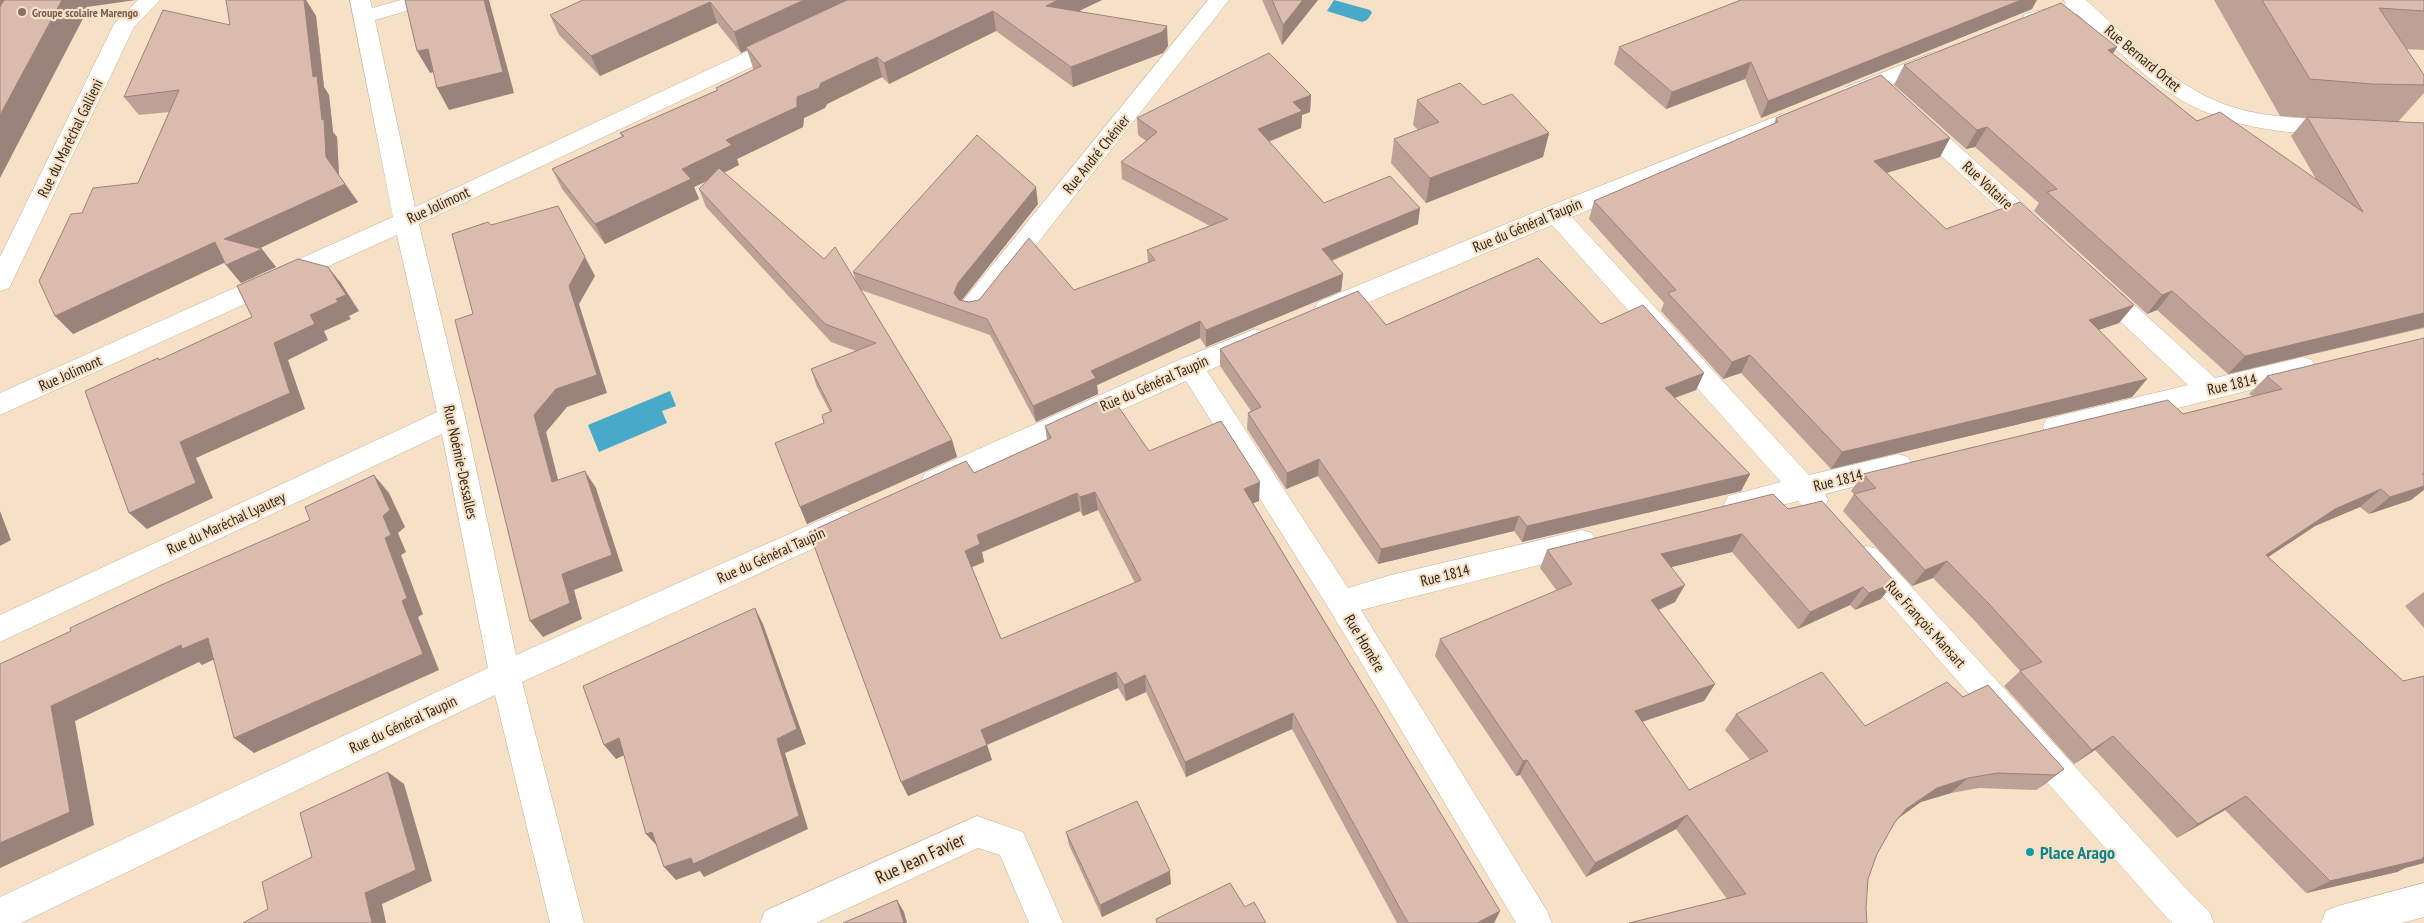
<svg xmlns="http://www.w3.org/2000/svg" width="2424" height="923" viewBox="0 0 2424 923" font-family="'PT Sans Narrow',sans-serif">
  <rect width="100%" height="100%" fill="#f6e1c7"/>
  <path fill="#48a9c8" d="M 1334,0 L 1370,10 L 1372,13 L 1367,20 L 1362,22 L 1327,11 Z
    M 670,391 L 676,406 L 662,411 L 667,423 L 599,452 L 588,425 Z"/>
  <g fill="none" stroke-linecap="round" stroke-linejoin="round">
    <defs>
      <path id="minor" d="M 138,0 L 160,0 L 134,27 L 12,282 L 9,288 L 0,291 L 0,257 L 114,24 Z
        M 350,0 L 370,0 L 372,8 L 401,0 L 434,0 L 431,4 L 375,20 L 415,207 L 776,38 L 784,36 L 792,38 L 795,43 L 792,48 L 419,224 L 465,417 L 516,655 L 834,514 L 844,510 L 854,514 L 858,522 L 854,530 L 522,682 L 584,923 L 550,923 L 495,695 L 21,923 L 0,923 L 0,897 L 488,668 L 442,434 L 0,642 L 0,615 L 437,412 L 397,235 L 0,415 L 0,393 L 393,217 Z
        M 1208,0 L 1229,0 L 981,315 L 972,317 L 963,315 L 959,308 L 963,301 Z
        M 2064,0 L 2086,0 C 2131,40 2176,91 2236,108 C 2269,118 2304,118 2338,121 L 2346,123 L 2349,128 L 2346,133 C 2329,138 2307,134 2289,132 C 2184,121 2150,80 2077,14 L 2032,25 L 2025,24 L 2022,19 L 2025,14 L 2066,4 Z
        M 1934,52 L 1942,54 L 1945,59 L 1942,64 L 1860,98 L 1852,100 L 1844,98 L 1841,93 L 1844,88 Z
        M 1782,114 L 1790,116 L 1793,121 L 1790,126 L 1572,217 L 1809,475 L 1898,454 L 1908,457 L 1912,465 L 1908,473 L 1825,494 L 1828,500 L 1824,508 C 1812,512 1806,510 1798,501 L 1738,516 L 1728,512 L 1724,504 L 1728,496 L 1781,482 L 1552,225 L 1336,316 L 1327,318 L 1318,316 L 1314,309 L 1318,302 L 1547,207 Z
        M 1918,115 L 1926,117 L 2047,225 L 2050,231 L 2047,237 L 2038,240 L 2029,237 L 1910,127 L 1907,122 L 1910,117 Z
        M 2099,278 L 2108,281 L 2215,378 L 2303,357 L 2312,360 L 2316,367 L 2312,374 L 2303,377 L 2056,438 L 2046,435 L 2043,427 L 2046,419 L 2188,385 L 2090,293 L 2087,287 L 2090,281 Z
        M 1255,329 L 1264,332 L 1268,339 L 1264,346 L 1207,371 L 1348,588 L 1391,575 L 1582,530 L 1592,533 L 1596,542 L 1592,551 L 1582,554 L 1361,610 L 1547,911 L 1552,923 L 1516,923 L 1331,612 L 1186,381 L 945,489 L 935,492 L 925,489 L 921,481 L 925,473 L 1181,359 Z
        M 1867,546 L 1877,549 L 2191,894 L 2209,911 L 2214,923 L 2172,923 L 2167,918 L 1857,567 L 1853,558 L 1857,549 Z
        M 977,816 L 1023,832 L 1063,923 L 1029,923 L 1000,855 L 978,848 L 816,923 L 760,923 L 765,911 Z
        M 2424,883 L 2424,917 L 2402,923 L 2321,923 L 2326,911 L 2338,906 Z"/>
    </defs>
    <use href="#minor" stroke="#c3af96" stroke-width="1"/>
    <use href="#minor" fill="#fff" fill-rule="evenodd"/>
  </g>
  <path fill="#bda196" fill-rule="evenodd" d="M 226,0 L 306,0 L 316,16 L 324,87 L 329,95 L 333,132 L 337,137 L 339,175 L 358,202 L 259,248 L 276,267 L 241,283 L 226,265 L 225,262 L 73,334 L 82,213 L 138,183 L 169,112 L 139,115 L 124,97 L 230,25 Z
    M 583,0 L 1102,0 L 1078,11 L 1168,46 L 1163,53 L 1073,87 L 996,31 L 889,84 L 882,77 L 827,104 L 825,108 L 804,118 L 803,127 L 737,159 L 739,165 L 724,173 L 824,259 L 856,282 L 853,272 L 1038,204 L 961,301 L 969,302 L 1074,290 L 1148,263 L 1147,250 L 1210,226 L 1122,179 L 1121,162 L 1146,141 L 1138,135 L 1137,118 L 1311,95 L 1310,112 L 1302,115 L 1301,128 L 1269,142 L 1324,203 L 1418,224 L 1332,261 L 1343,274 L 1341,291 L 1206,347 L 1200,338 L 1097,385 L 1098,394 L 1036,422 L 990,335 L 861,290 L 952,440 L 957,457 L 807,524 L 800,507 L 824,423 L 830,412 L 817,387 L 811,369 L 856,351 L 831,342 L 706,207 L 699,189 L 707,181 L 694,187 L 699,199 L 605,244 L 562,189 L 552,169 L 622,137 L 620,133 L 717,90 L 716,88 L 754,70 L 753,68 L 747,50 L 741,53 L 717,23 L 600,76 L 559,35 L 550,15 Z
    M 1262,0 L 1318,0 L 1282,45 Z
    M 2214,0 L 2424,0 L 2424,50 L 2406,49 L 2424,75 L 2424,93 L 2398,122 L 2424,123 L 2424,328 L 2228,374 L 2157,310 L 2147,314 L 2034,211 L 2039,203 L 1975,147 L 1966,149 L 1894,85 L 1904,65 L 2113,54 L 2197,121 L 2316,179 L 2291,136 L 2306,118 L 2280,116 Z
    M 2032,9 L 1761,118 L 1745,79 L 1666,109 L 1614,64 L 1619,47 Z
    M 1417,100 L 1483,105 L 1549,133 L 1543,157 L 1426,203 L 1391,163 L 1394,139 L 1418,130 L 1413,125 Z
    M 1776,118 L 1950,138 L 1940,157 L 1887,173 L 1946,229 L 2134,305 L 2119,323 L 2098,330 L 2147,379 L 2132,397 L 1831,469 L 1741,373 L 1723,379 L 1661,311 L 1664,303 L 1589,219 L 1594,201 L 1774,124 Z
    M 1601,324 L 1704,373 L 1696,390 L 1675,398 L 1750,474 L 1741,491 L 1522,542 L 1514,531 L 1378,564 L 1318,476 L 1286,489 L 1247,429 L 1248,413 L 1251,411 L 1220,366 L 1220,349 L 1386,325 Z
    M 2267,376 L 2411,500 L 2369,514 L 2360,507 L 2315,526 L 2268,557 L 2403,681 L 2424,676 L 2424,863 L 2405,868 L 2397,872 L 2306,893 L 2225,810 L 2177,838 L 2095,750 L 2074,764 L 2004,686 L 2020,671 L 1974,620 L 1933,578 L 1912,586 L 1843,511 L 1854,494 L 1851,491 L 1863,474 L 2183,414 L 2253,396 L 2249,394 Z
    M 1045,426 L 1149,451 L 1259,501 L 1253,503 L 1500,911 L 1494,923 L 1397,923 L 1292,729 L 1186,777 L 1146,692 L 1126,701 L 1118,688 L 987,745 L 992,760 L 908,796 L 974,473 L 1047,440 ZM 1098,510 L 1135,583 L 1001,639 L 972,567 L 984,562 L 982,552 L 1080,511 L 1083,516 Z
    M 1788,509 L 1881,599 L 1855,610 L 1850,605 L 1798,629 L 1732,552 L 1671,567 L 1675,602 L 1659,610 L 1715,684 L 1704,701 L 1642,722 L 1689,790 L 1750,760 L 1725,730 L 1736,714 L 1865,726 L 1963,697 L 2064,769 L 2036,790 L 1979,788 L 1951,793 L 1921,802 L 1899,818 L 1895,822 L 1877,854 L 1868,879 L 1727,899 L 1676,829 L 1586,877 L 1520,775 L 1516,776 L 1435,656 L 1440,639 L 1557,591 L 1540,568 L 1547,550 Z
    M 2424,592 L 2424,628 L 2405,606 Z
    M 1066,832 L 1171,884 L 1102,917 L 1069,845 Z"/>
  <path fill="#9a837a" d="M 0,0 L 17,0 L 0,17 Z
    M 62,0 L 136,0 L 87,7 L 88,9 L 0,178 L 0,115 Z
    M 304,0 L 306,0 L 316,16 L 324,87 L 329,95 L 333,132 L 337,137 L 339,176 L 326,157 L 322,120 L 313,77 Z
    M 484,0 L 489,0 L 514,93 L 449,110 L 437,88 Z
    M 804,0 L 854,0 L 746,47 L 747,50 L 741,53 L 734,32 Z
    M 1058,0 L 1102,0 L 1048,26 L 1046,6 Z
    M 1303,0 L 1318,0 L 1282,45 L 1283,25 Z
    M 2021,0 L 2037,0 L 2032,9 L 1761,118 L 1768,101 Z
    M 710,2 L 717,23 L 600,76 L 591,56 Z
    M 993,11 L 996,31 L 889,84 L 884,63 Z
    M 1167,26 L 1168,46 L 1163,53 L 1073,87 L 1071,67 Z
    M 2117,47 L 2105,66 L 2108,50 Z
    M 428,49 L 440,70 L 430,73 L 417,51 Z
    M 877,57 L 882,77 L 827,104 L 825,108 L 804,118 L 803,127 L 737,159 L 739,165 L 694,187 L 699,199 L 605,244 L 595,224 L 726,140 L 821,83 Z
    M 1751,62 L 1745,79 L 1666,109 L 1672,92 Z
    M 1311,95 L 1310,112 L 1302,115 L 1301,128 L 1257,146 L 1258,129 L 1293,102 Z
    M 1987,127 L 1975,147 L 1966,149 L 1977,130 Z
    M 1549,133 L 1543,157 L 1426,203 L 1430,178 Z
    M 1950,138 L 1940,157 L 1865,179 L 1874,161 Z
    M 345,184 L 358,202 L 239,258 L 224,239 Z
    M 1036,187 L 1038,204 L 962,300 L 957,309 L 954,293 L 958,283 Z
    M 558,206 L 595,276 L 579,304 L 607,393 L 567,407 L 546,432 L 563,499 L 552,482 L 534,415 L 569,286 Z
    M 1420,208 L 1418,224 L 1320,265 L 1322,249 Z
    M 215,242 L 230,260 L 73,334 L 55,316 Z
    M 262,249 L 276,267 L 241,283 L 226,265 Z
    M 328,267 L 341,283 L 359,311 L 349,316 L 351,319 L 324,331 L 328,340 L 288,360 L 305,409 L 196,458 L 213,498 L 147,529 L 129,513 L 180,442 L 274,343 L 310,315 L 336,299 Z
    M 1343,274 L 1341,291 L 1206,347 L 1206,330 Z
    M 2172,291 L 2157,310 L 2147,314 L 2162,295 Z
    M 2134,305 L 2119,323 L 2075,338 L 2089,320 Z
    M 2424,313 L 2424,327 L 2228,374 L 2245,356 Z
    M 1200,321 L 1200,338 L 1097,385 L 1098,394 L 1036,422 L 1033,406 L 1091,371 Z
    M 1750,355 L 1741,373 L 1723,379 L 1732,362 Z
    M 1704,373 L 1696,390 L 1657,404 L 1665,388 Z
    M 2147,379 L 2132,397 L 1831,469 L 1842,452 Z
    M 952,440 L 957,457 L 807,524 L 800,507 Z
    M 1319,459 L 1318,476 L 1286,489 L 1287,473 Z
    M 585,471 L 596,488 L 623,571 L 574,590 L 582,619 L 543,637 L 530,621 L 562,574 Z
    M 1750,474 L 1741,491 L 1522,542 L 1527,526 Z
    M 374,475 L 389,493 L 405,527 L 398,533 L 406,552 L 401,555 L 423,614 L 418,617 L 439,670 L 254,753 L 234,738 L 402,601 L 385,538 L 383,516 Z
    M 1260,482 L 1259,501 L 1243,507 L 1244,489 Z
    M 2424,486 L 2424,490 L 2411,500 L 2369,514 L 2390,497 Z
    M 2381,489 L 2360,507 L 2315,526 L 2247,571 L 2266,555 L 2335,509 Z
    M 1095,492 L 1098,510 L 1083,516 L 1080,497 Z
    M 1077,493 L 1080,511 L 982,552 L 984,562 L 970,568 L 965,551 L 977,535 Z
    M 0,511 L 11,540 L 0,546 Z
    M 1519,516 L 1514,531 L 1378,564 L 1381,549 Z
    M 1742,534 L 1732,552 L 1652,572 L 1661,554 Z
    M 1947,561 L 1933,578 L 1912,586 L 1925,570 Z
    M 1895,582 L 1881,599 L 1855,610 L 1869,593 Z
    M 1685,585 L 1675,602 L 1642,617 L 1651,600 Z
    M 1863,587 L 1850,605 L 1798,629 L 1810,612 Z
    M 755,608 L 763,624 L 806,744 L 785,753 L 808,829 L 704,877 L 700,871 L 676,880 L 664,867 L 691,858 L 777,739 Z
    M 208,638 L 228,653 L 202,665 L 199,662 L 75,721 L 94,825 L 0,868 L 0,843 L 51,706 L 181,645 Z
    M 1116,672 L 1118,688 L 986,745 L 981,730 Z
    M 1145,675 L 1146,692 L 1126,701 L 1124,685 Z
    M 1715,684 L 1704,701 L 1626,727 L 1635,711 Z
    M 1293,713 L 1292,729 L 1186,777 L 1185,762 Z
    M 2113,736 L 2095,750 L 2074,764 L 2092,750 Z
    M 619,738 L 631,752 L 616,759 L 604,745 Z
    M 987,745 L 992,760 L 908,796 L 901,782 Z
    M 1527,760 L 1520,775 L 1516,776 L 1523,761 Z
    M 2064,769 L 2045,784 L 2036,790 L 2055,775 Z
    M 388,772 L 404,784 L 432,881 L 382,904 L 386,923 L 372,923 L 365,893 Z
    M 1968,778 L 1951,793 L 1921,802 L 1891,823 L 1906,809 L 1937,788 Z
    M 2246,796 L 2225,810 L 2177,838 L 2198,824 Z
    M 1687,815 L 1676,829 L 1586,877 L 1595,863 Z
    M 652,832 L 658,847 L 646,834 Z
    M 2424,857 L 2424,863 L 2405,868 L 2397,872 L 2306,893 L 2330,881 Z
    M 1170,871 L 1171,884 L 1102,917 L 1100,905 Z
    M 897,900 L 904,912 L 907,923 L 904,923 Z
    M 1500,911 L 1494,923 L 1477,923 Z"/>
  <path fill="#dcbbaf" stroke="#9a837a" fill-rule="evenodd" d="M 4,0 L 62,0 L 0,115 L 0,7 Z
    M 226,0 L 304,0 L 313,77 L 317,76 L 322,120 L 324,119 L 326,157 L 345,184 L 224,239 L 262,249 L 226,265 L 215,242 L 55,316 L 39,281 L 71,214 L 82,213 L 93,188 L 138,183 L 179,90 L 124,97 L 163,10 L 230,25 Z
    M 405,0 L 484,0 L 503,72 L 437,88 L 428,49 L 417,51 Z
    M 583,0 L 804,0 L 734,32 L 710,2 L 591,56 L 550,15 Z
    M 847,0 L 1058,0 L 1046,6 L 1167,26 L 1162,32 L 1071,67 L 993,11 L 884,63 L 877,57 L 821,83 L 819,88 L 797,97 L 797,107 L 726,140 L 732,145 L 682,169 L 691,179 L 595,224 L 552,169 L 624,136 L 620,133 L 718,90 L 716,88 L 761,66 L 746,47 Z
    M 1272,0 L 1303,0 L 1283,25 Z
    M 1741,0 L 2021,0 L 1768,101 L 1751,62 L 1672,92 L 1619,47 Z
    M 2262,0 L 2424,0 L 2424,11 L 2379,8 L 2424,75 L 2424,85 L 2372,84 L 2310,79 Z
    M 2061,3 L 2117,47 L 2108,50 L 2197,121 L 2220,112 L 2363,212 L 2307,117 L 2424,123 L 2424,313 L 2245,356 L 2172,291 L 2162,295 L 2047,192 L 2057,189 L 1987,127 L 1977,130 L 1904,65 Z
    M 1269,53 L 1311,95 L 1293,102 L 1302,111 L 1258,129 L 1324,203 L 1390,176 L 1420,208 L 1322,249 L 1343,274 L 1206,330 L 1200,321 L 1091,371 L 1096,378 L 1033,406 L 987,319 L 853,272 L 977,135 L 1036,187 L 958,283 L 954,293 L 959,300 L 969,302 L 979,300 L 1029,238 L 1074,290 L 1155,260 L 1147,250 L 1228,219 L 1121,162 L 1157,132 L 1137,118 Z
    M 1881,75 L 1950,138 L 1874,161 L 1946,229 L 2020,202 L 2134,305 L 2089,320 L 2147,379 L 1842,452 L 1750,355 L 1732,362 L 1668,293 L 1676,290 L 1594,201 L 1778,122 L 1776,118 Z
    M 1460,83 L 1483,105 L 1512,94 L 1549,133 L 1430,178 L 1394,139 L 1439,122 L 1417,100 Z
    M 719,168 L 824,259 L 835,247 L 952,440 L 800,507 L 775,443 L 824,423 L 822,415 L 832,411 L 811,369 L 876,343 L 825,324 L 699,189 Z
    M 558,206 L 585,257 L 569,286 L 597,375 L 556,389 L 534,415 L 552,482 L 585,471 L 612,555 L 562,574 L 570,603 L 530,621 L 496,482 L 455,320 L 473,314 L 452,234 L 488,222 L 491,225 Z
    M 1538,258 L 1601,324 L 1643,305 L 1704,373 L 1665,388 L 1750,474 L 1527,526 L 1519,516 L 1381,549 L 1319,459 L 1287,473 L 1248,413 L 1261,407 L 1220,349 L 1358,291 L 1386,325 Z
    M 298,259 L 328,267 L 346,295 L 336,299 L 338,302 L 310,315 L 315,324 L 274,343 L 290,393 L 180,442 L 196,483 L 129,513 L 85,391 L 158,358 L 159,360 L 252,317 L 237,286 Z
    M 2424,338 L 2424,473 L 2422,474 L 2424,475 L 2424,486 L 2390,497 L 2381,489 L 2335,509 L 2266,555 L 2403,681 L 2424,676 L 2424,857 L 2422,858 L 2423,859 L 2330,881 L 2246,796 L 2198,824 L 2113,736 L 2092,750 L 2020,671 L 2042,662 L 1989,604 L 1947,561 L 1925,570 L 1854,494 L 1876,488 L 1863,474 L 2168,400 L 2183,414 L 2282,389 L 2267,376 Z
    M 1111,396 L 1149,451 L 1221,421 L 1260,482 L 1244,489 L 1500,911 L 1477,923 L 1408,923 L 1293,713 L 1185,762 L 1145,675 L 1124,685 L 1116,672 L 981,730 L 987,745 L 901,782 L 809,532 L 966,461 L 974,473 L 1051,438 L 1045,426 ZM 1095,492 L 1141,580 L 1001,639 L 965,551 L 980,544 L 977,535 L 1077,493 L 1080,497 Z
    M 374,475 L 390,510 L 383,516 L 391,535 L 385,538 L 407,598 L 402,601 L 423,654 L 234,738 L 208,638 L 182,649 L 181,645 L 51,706 L 70,812 L 0,843 L 0,664 L 71,631 L 70,628 L 159,586 L 310,520 L 305,507 Z
    M 1773,494 L 1788,509 L 1822,501 L 1895,582 L 1869,593 L 1863,587 L 1810,612 L 1742,534 L 1661,554 L 1685,585 L 1651,600 L 1715,684 L 1635,711 L 1689,790 L 1768,751 L 1736,714 L 1822,672 L 1865,726 L 1947,682 L 1963,697 L 1988,685 L 2064,769 L 2055,775 L 1997,773 L 1968,778 L 1937,788 L 1906,809 L 1895,822 L 1877,854 L 1868,879 L 1866,908 L 1867,923 L 1629,923 L 1746,894 L 1687,815 L 1595,863 L 1527,760 L 1523,761 L 1440,639 L 1572,584 L 1547,550 Z
    M 755,608 L 797,729 L 777,739 L 799,816 L 693,864 L 691,858 L 664,867 L 652,832 L 646,834 L 619,738 L 604,745 L 583,686 Z
    M 388,772 L 416,870 L 365,893 L 372,923 L 243,923 L 268,909 L 262,882 L 312,857 L 300,813 Z
    M 1137,801 L 1170,871 L 1100,905 L 1066,832 Z
    M 1230,883 L 1245,907 L 1254,902 L 1266,923 L 1157,923 L 1156,919 Z
    M 897,900 L 904,923 L 843,923 Z"/>
  <circle fill="#8d6e63" stroke="#f6e1c7" stroke-width="2" cx="22" cy="12" r="5"/>
  <circle fill="#0f9aa8" stroke="#f6e1c7" stroke-width="2" cx="2030" cy="852" r="5"/>
  <g text-anchor="middle" dominant-baseline="central" stroke-width="4.5" stroke-linejoin="round" paint-order="stroke">
    <g font-size="12" font-weight="bold" fill="#785e54" stroke="#f6e1c7" text-anchor="start">
      <text x="32" y="12">Groupe scolaire Marengo</text>
    </g>
    <g font-size="15" fill="#2e271d" stroke="#f6e1c7">
      <text transform="translate(2143 58) rotate(40)">Rue Bernard Ortet</text>
      <text transform="translate(70 138) rotate(-64)">Rue du Maréchal Gallieni</text>
      <text transform="translate(1096 154) rotate(-51)">Rue André Chénier</text>
      <text transform="translate(1988 185) rotate(43)">Rue Voltaire</text>
      <text transform="translate(438 205) rotate(-25)">Rue Jolimont</text>
      <text transform="translate(1527 225) rotate(-23)">Rue du Général Taupin</text>
      <text transform="translate(70 373) rotate(-24)">Rue Jolimont</text>
      <text transform="translate(1154 383) rotate(-24)">Rue du Général Taupin</text>
      <text transform="translate(2232 384) rotate(-13)">Rue 1814</text>
      <text transform="translate(461 462) rotate(78)">Rue Noémie-Dessalles</text>
      <text transform="translate(1838 480) rotate(-14)">Rue 1814</text>
      <text transform="translate(226 523) rotate(-25)">Rue du Maréchal Lyautey</text>
      <text transform="translate(771 555) rotate(-24)">Rue du Général Taupin</text>
      <text transform="translate(1445 575) rotate(-14)">Rue 1814</text>
      <text transform="translate(1926 624) rotate(48)">Rue François Mansart</text>
      <text transform="translate(1365 643) rotate(59)">Rue Homère</text>
      <text transform="translate(403 724) rotate(-25)">Rue du Général Taupin</text>
    </g>
    <g font-size="18" font-weight="bold" fill="#0d838f" stroke="#f6e1c7" text-anchor="start">
      <text x="2040" y="852">Place Arago</text>
    </g>
    <g font-size="18" fill="#2e271d" stroke="#f6e1c7">
      <text transform="translate(920 858) rotate(-25)">Rue Jean Favier</text>
    </g>
  </g>
</svg>
